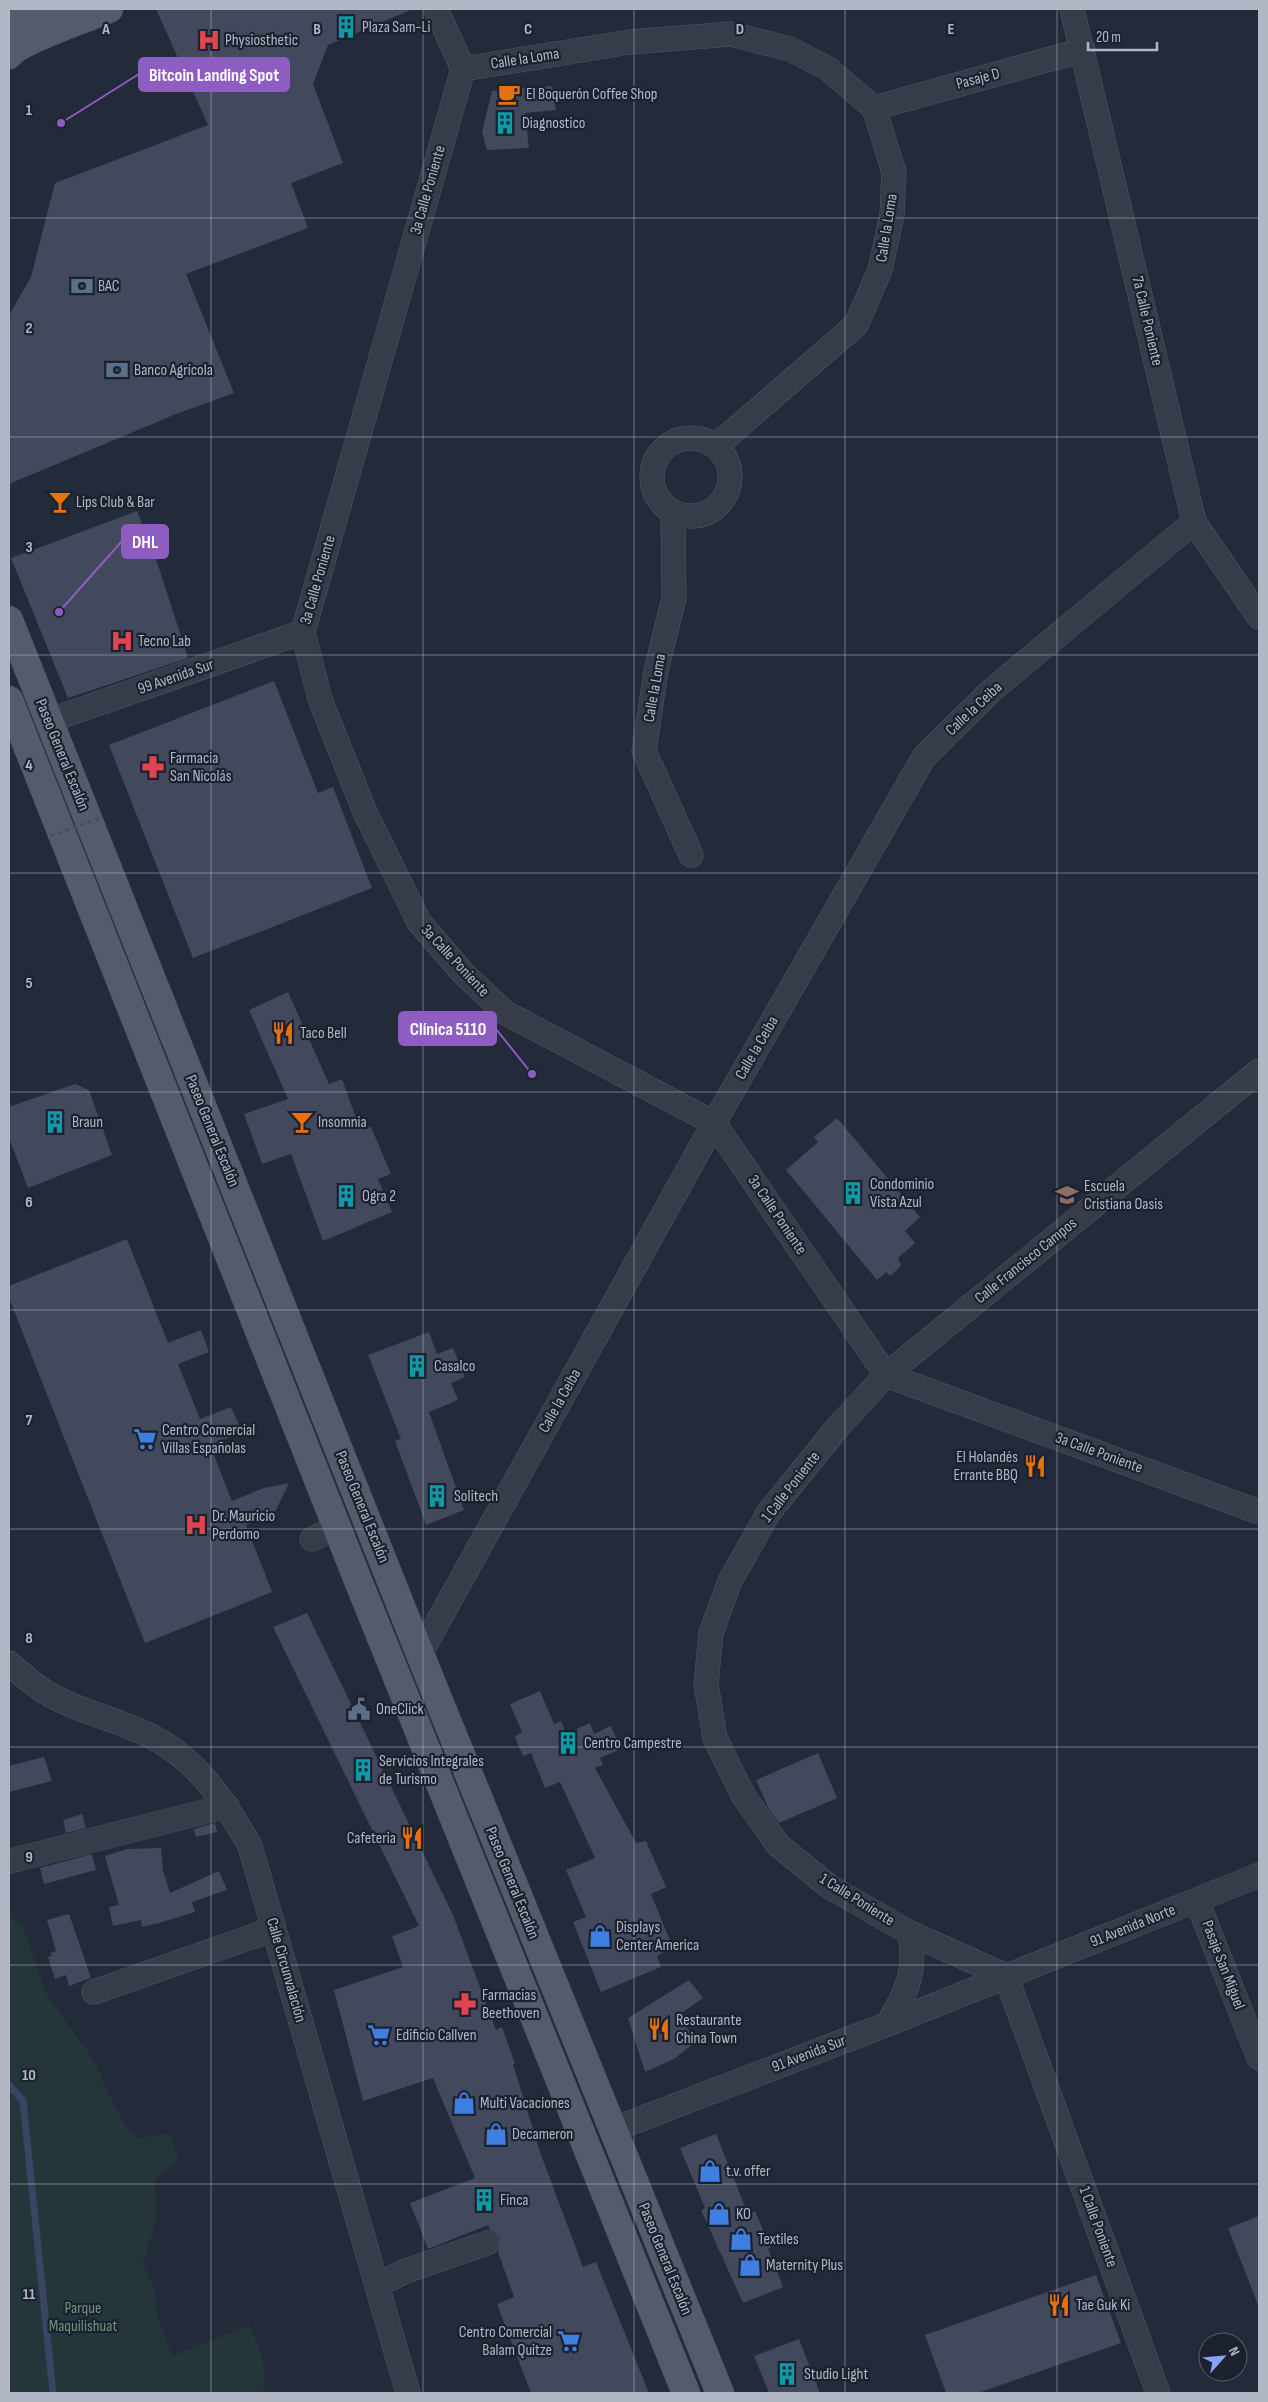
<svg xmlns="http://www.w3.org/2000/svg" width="1268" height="2402" viewBox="0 0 1268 2402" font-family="'Sofia Sans Condensed',sans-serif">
  <rect width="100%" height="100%" fill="#232a3a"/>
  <path fill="#25363b" d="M 9,1917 L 22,1924 L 46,1994 L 94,2060 L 115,2107 L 134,2138 L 169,2134 L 179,2159 L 155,2180 L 156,2221 L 143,2263 L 155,2290 L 157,2314 L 172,2356 L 250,2325 L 263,2359 L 264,2393 L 9,2393 Z"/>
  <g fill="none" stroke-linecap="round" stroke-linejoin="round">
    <path stroke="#394563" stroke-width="7" d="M 9,2085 L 23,2101 L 53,2393"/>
  </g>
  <path fill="#42495c" d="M 156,9 L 413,9 L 328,45 L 313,84 L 343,163 L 291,183 L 308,228 L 186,274 L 234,393 L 176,414 L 9,484 L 9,315 L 31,277 L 55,183 L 208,125 Z
    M 552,86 L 556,110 L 525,113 L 529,148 L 487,150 L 482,132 L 492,91 Z
    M 137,511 L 158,565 L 188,658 L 68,698 L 11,558 Z
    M 274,681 L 318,793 L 333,787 L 372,888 L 193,958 L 109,745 Z
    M 288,992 L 329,1084 L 342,1079 L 360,1129 L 371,1127 L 391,1174 L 378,1179 L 392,1212 L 323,1241 L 291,1154 L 262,1164 L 244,1114 L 288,1099 L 249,1010 Z
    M 75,1084 L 89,1090 L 112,1155 L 28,1188 L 9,1138 L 9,1107 Z
    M 837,1118 L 920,1217 L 905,1231 L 915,1243 L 898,1258 L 901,1266 L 890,1276 L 886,1272 L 877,1280 L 786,1170 L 818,1142 L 814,1137 Z
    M 127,1239 L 168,1343 L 201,1330 L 209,1352 L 178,1364 L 200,1419 L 231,1407 L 242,1432 L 210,1445 L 232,1501 L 264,1488 L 289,1483 L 274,1514 L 246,1525 L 272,1592 L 145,1643 L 9,1298 L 9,1286 Z
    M 429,1332 L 437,1354 L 453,1348 L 465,1377 L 451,1383 L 458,1400 L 429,1412 L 464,1510 L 426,1525 L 395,1441 L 401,1439 L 368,1355 Z
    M 307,1613 L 453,1915 L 496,2030 L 502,2027 L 515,2064 L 513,2064 L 540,2152 L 583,2267 L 596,2262 L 649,2393 L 531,2393 L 497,2304 L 514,2297 L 498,2252 L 500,2239 L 496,2233 L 490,2230 L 488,2225 L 428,2249 L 410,2203 L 475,2178 L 433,2078 L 363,2101 L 334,1990 L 403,1967 L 392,1936 L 419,1926 L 273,1627 Z
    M 540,1691 L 554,1724 L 561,1721 L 566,1734 L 590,1723 L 594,1734 L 611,1726 L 621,1749 L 600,1758 L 603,1765 L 595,1768 L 636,1843 L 646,1841 L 666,1887 L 651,1894 L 673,1948 L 657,1956 L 661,1967 L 601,1992 L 573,1922 L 586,1917 L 566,1870 L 595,1858 L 560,1782 L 545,1788 L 531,1753 L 523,1756 L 515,1737 L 522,1732 L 510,1704 Z
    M 818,1753 L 837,1798 L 779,1823 L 768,1807 L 756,1780 Z
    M 44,1757 L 52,1781 L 9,1792 L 9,1766 Z
    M 82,1814 L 86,1828 L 66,1833 L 63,1820 Z
    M 215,1823 L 217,1832 L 196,1837 L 194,1829 Z
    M 161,1848 L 163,1870 L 170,1893 L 219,1871 L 227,1890 L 192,1902 L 195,1912 L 159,1923 L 142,1927 L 141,1920 L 113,1926 L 109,1907 L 119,1905 L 105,1856 L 127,1849 Z
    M 92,1854 L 96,1870 L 44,1884 L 40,1868 Z
    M 69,1914 L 91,1978 L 69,1986 L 66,1975 L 55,1979 L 48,1957 L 52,1956 L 50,1953 L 56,1951 L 47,1920 Z
    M 689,1980 L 703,1998 L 676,2017 L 698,2040 L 674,2059 L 645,2072 L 628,2018 Z
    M 716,2134 L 748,2214 L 755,2211 L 771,2248 L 768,2249 L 783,2287 L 743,2303 L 701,2210 L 705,2208 L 680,2148 Z
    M 1259,2216 L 1259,2305 L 1258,2305 L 1228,2228 Z
    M 1096,2275 L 1121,2343 L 978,2393 L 946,2393 L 925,2335 Z
    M 799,2339 L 820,2393 L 769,2393 L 754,2356 Z"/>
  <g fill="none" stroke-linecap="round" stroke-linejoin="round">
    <defs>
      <path id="minor" d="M 436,9 L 463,69
        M 1072,9 L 1194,522 L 1259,617
        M 463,69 L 303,632 L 320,699 L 365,812 L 419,922 L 462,972 L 504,1012 L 714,1123 L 886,1375 L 1259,1512
        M 463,69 L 630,42 L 731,34 L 790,49 L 827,68 L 874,108 L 894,172 L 892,215 L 880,270 L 856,325 L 716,446
        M 874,108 L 1083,50
        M652 477a39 39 0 1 1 78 0a39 39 0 1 1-78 0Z
        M 673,513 L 674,598 L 656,671 L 644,751 L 691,855
        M 48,721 L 303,632
        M 312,1539 L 338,1527
        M 420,1654 L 714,1123 L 924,757 L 992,690 L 1194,522
        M 9,1663 C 22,1675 39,1689 54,1697 C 86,1714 124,1721 156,1739 C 200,1763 226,1804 250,1846 L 408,2393
        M 10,1861 L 227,1806
        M 1197,1901 L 1259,2058
        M 94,1992 L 274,1929
        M 888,2024 C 908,1989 916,1973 910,1933
        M 612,2130 L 888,2024 L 1259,1875
        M 379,2284 L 406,2271 L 487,2243
        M 1158,2393 L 1006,1976 L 910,1933 L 830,1887 L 778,1845 L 743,1795 L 715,1738 L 706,1684 L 711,1633 L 730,1581 L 769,1512 L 838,1427 L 886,1375 L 1259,1071"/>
      <path id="major" d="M 9,25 L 54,9
        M 9,55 C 20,40 88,18 109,9
        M 9,620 L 420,1654 L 720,2393
        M 9,700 L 357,1578 L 686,2393"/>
    </defs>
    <use href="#minor" stroke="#525765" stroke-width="25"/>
    <use href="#major" stroke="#404553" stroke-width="29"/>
    <use href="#minor" stroke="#373c4b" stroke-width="24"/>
    <use href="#major" stroke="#555b6b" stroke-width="28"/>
    <path stroke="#435359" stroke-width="3" stroke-dasharray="4 4" stroke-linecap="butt" d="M 50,836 L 100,818"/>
  </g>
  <path fill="none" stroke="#b2b7c6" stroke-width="1" stroke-opacity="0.55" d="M 211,9 L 211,2393M 423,9 L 423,2393M 634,9 L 634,2393M 845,9 L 845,2393M 1057,9 L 1057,2393M 9,218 L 1259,218M 9,437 L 1259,437M 9,655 L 1259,655M 9,873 L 1259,873M 9,1092 L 1259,1092M 9,1310 L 1259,1310M 9,1529 L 1259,1529M 9,1747 L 1259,1747M 9,1965 L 1259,1965M 9,2184 L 1259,2184"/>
  <defs>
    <symbol id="building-bare" viewBox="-9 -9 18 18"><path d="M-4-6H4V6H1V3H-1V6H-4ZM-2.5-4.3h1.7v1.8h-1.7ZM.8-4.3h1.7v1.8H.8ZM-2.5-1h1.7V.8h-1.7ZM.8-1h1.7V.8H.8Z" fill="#0f9aa8" stroke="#1c212f" stroke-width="2.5" paint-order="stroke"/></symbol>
    <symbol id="hospital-bare" viewBox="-9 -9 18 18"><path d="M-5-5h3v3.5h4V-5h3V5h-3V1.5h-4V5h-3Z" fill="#e0444e" stroke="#1c212f" stroke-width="2.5" paint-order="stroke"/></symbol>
    <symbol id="cafe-bare" viewBox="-9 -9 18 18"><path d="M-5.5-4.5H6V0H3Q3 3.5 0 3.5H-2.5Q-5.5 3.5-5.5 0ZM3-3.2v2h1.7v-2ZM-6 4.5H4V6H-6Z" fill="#e8710a" stroke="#1c212f" stroke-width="2.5" paint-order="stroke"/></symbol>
    <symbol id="bank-bare" viewBox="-9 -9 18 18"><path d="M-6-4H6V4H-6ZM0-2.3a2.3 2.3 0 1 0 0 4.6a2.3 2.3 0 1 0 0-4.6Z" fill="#5c6f8a" stroke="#1c212f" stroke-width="2.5" paint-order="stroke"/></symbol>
    <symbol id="bar-bare" viewBox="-9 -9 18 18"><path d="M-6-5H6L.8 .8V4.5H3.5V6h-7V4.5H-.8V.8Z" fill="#e8710a" stroke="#1c212f" stroke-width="2.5" paint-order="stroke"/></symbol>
    <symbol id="pharmacy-bare" viewBox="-9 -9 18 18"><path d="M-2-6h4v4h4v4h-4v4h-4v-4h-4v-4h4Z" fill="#e0444e" stroke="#1c212f" stroke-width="2.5" paint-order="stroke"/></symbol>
    <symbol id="restaurant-bare" viewBox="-9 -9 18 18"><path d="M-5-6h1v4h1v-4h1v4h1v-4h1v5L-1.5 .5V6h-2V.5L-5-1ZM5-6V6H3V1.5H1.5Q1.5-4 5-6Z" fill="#e8710a" stroke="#1c212f" stroke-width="2.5" paint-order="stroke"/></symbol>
    <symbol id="university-bare" viewBox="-9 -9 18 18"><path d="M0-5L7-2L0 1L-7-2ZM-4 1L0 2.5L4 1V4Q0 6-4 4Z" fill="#8d6e63" stroke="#1c212f" stroke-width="2.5" paint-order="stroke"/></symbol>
    <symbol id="supermarket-bare" viewBox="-9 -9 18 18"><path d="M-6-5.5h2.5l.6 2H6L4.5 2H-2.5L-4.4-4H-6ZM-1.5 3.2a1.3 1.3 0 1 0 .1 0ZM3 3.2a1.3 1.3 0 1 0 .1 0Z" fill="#3f7fe0" stroke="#1c212f" stroke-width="2.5" paint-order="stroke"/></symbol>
    <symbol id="civic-bare" viewBox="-9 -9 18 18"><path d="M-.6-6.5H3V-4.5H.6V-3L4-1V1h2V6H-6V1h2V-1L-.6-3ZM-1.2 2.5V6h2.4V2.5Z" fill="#5c6f8a" stroke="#1c212f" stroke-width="2.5" paint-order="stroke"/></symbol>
    <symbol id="shop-bare" viewBox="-9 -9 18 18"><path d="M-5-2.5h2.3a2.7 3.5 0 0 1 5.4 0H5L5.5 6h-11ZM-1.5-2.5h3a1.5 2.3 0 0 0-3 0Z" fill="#3f7fe0" stroke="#1c212f" stroke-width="2.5" paint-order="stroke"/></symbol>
  </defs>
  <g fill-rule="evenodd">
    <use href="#building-bare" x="330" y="11" width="32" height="32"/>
    <use href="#hospital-bare" x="193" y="24" width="32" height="32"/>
    <use href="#cafe-bare" x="493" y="78" width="32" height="32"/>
    <use href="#building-bare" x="489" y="107" width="32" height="32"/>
    <use href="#bank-bare" x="66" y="270" width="32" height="32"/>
    <use href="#bank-bare" x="101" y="354" width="32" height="32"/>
    <use href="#bar-bare" x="44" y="486" width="32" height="32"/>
    <use href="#hospital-bare" x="106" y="625" width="32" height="32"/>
    <use href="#pharmacy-bare" x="137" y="751" width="32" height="32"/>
    <use href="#restaurant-bare" x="267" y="1017" width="32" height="32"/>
    <use href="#building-bare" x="39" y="1106" width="32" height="32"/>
    <use href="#bar-bare" x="286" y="1106" width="32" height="32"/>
    <use href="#building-bare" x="837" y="1177" width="32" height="32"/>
    <use href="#university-bare" x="1051" y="1179" width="32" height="32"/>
    <use href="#building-bare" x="330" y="1180" width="32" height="32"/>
    <use href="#building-bare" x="401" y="1350" width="32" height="32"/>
    <use href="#supermarket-bare" x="129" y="1423" width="32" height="32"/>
    <use href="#restaurant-bare" x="1019" y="1450" width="32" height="32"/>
    <use href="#building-bare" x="421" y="1480" width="32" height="32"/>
    <use href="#hospital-bare" x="180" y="1509" width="32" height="32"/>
    <use href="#civic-bare" x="343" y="1693" width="32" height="32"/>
    <use href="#building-bare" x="552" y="1727" width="32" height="32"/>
    <use href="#building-bare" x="347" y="1754" width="32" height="32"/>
    <use href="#restaurant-bare" x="396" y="1822" width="32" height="32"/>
    <use href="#shop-bare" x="584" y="1920" width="32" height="32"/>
    <use href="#pharmacy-bare" x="449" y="1988" width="32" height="32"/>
    <use href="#restaurant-bare" x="643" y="2013" width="32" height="32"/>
    <use href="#supermarket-bare" x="363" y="2019" width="32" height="32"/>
    <use href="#shop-bare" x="448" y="2087" width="32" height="32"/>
    <use href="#shop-bare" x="480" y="2118" width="32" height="32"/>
    <use href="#shop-bare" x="694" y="2155" width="32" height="32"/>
    <use href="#building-bare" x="468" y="2184" width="32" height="32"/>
    <use href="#shop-bare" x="703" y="2198" width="32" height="32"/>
    <use href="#shop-bare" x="725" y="2223" width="32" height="32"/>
    <use href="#shop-bare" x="734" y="2249" width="32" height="32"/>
    <use href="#restaurant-bare" x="1043" y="2289" width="32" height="32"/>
    <use href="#supermarket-bare" x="553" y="2325" width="32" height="32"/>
    <use href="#building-bare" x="771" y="2358" width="32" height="32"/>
  </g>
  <g text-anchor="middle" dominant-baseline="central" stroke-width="4.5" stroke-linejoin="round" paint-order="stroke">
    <g font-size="16" fill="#b2b7c6" stroke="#1c212f" text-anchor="start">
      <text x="362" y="27">Plaza Sam-Li</text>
      <text x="225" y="40">Physiosthetic</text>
      <text x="526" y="94">El Boquerón Coffee Shop</text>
      <text x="522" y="123">Diagnostico</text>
      <text x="98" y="286">BAC</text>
      <text x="134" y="370">Banco Agrícola</text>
      <text x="76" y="502">Lips Club &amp; Bar</text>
      <text x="138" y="641">Tecno Lab</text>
      <text x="170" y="758">Farmacia<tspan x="170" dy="18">San Nicolás</tspan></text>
      <text x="300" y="1033">Taco Bell</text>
      <text x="72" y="1122">Braun</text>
      <text x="318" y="1122">Insomnia</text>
      <text x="870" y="1184">Condominio<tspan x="870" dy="18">Vista Azul</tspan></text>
      <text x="1084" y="1186">Escuela<tspan x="1084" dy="18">Cristiana Oasis</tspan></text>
      <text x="362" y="1196">Ogra 2</text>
      <text x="434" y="1366">Casalco</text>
      <text x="162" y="1430">Centro Comercial<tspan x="162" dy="18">Villas Españolas</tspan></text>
      <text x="1018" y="1457" text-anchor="end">El Holandés<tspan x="1018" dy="18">Errante BBQ</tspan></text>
      <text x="454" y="1496">Solitech</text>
      <text x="212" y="1516">Dr. Mauricio<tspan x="212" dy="18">Perdomo</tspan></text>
      <text x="376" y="1709">OneClick</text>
      <text x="584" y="1743">Centro Campestre</text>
      <text x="379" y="1761">Servicios Integrales<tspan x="379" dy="18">de Turismo</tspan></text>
      <text x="396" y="1838" text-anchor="end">Cafeteria</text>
      <text x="616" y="1927">Displays<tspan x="616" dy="18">Center America</tspan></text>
      <text x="482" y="1995">Farmacias<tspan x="482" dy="18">Beethoven</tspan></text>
      <text x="676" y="2020">Restaurante<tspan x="676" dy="18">China Town</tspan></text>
      <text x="396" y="2035">Edificio Callven</text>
      <text x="480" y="2103">Multi Vacaciones</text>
      <text x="512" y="2134">Decameron</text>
      <text x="726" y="2171">t.v. offer</text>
      <text x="500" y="2200">Finca</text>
      <text x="736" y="2214">KO</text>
      <text x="758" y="2239">Textiles</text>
      <text x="766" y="2265">Maternity Plus</text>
      <text x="1076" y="2305">Tae Guk Ki</text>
      <text x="552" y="2332" text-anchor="end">Centro Comercial<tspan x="552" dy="18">Balam Quitze</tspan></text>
      <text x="804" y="2374">Studio Light</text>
    </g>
    <g font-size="16" fill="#b2b7c6" stroke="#1c212f">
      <text transform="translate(525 59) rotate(-9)">Calle la Loma</text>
      <text transform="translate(978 79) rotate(-15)">Pasaje D</text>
      <text transform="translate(428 190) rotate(-74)">3a Calle Poniente</text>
      <text transform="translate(887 228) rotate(-81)">Calle la Loma</text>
      <text transform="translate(1147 321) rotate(77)">7a Calle Poniente</text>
      <text transform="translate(318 580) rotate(-74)">3a Calle Poniente</text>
      <text transform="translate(176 677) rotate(-19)">99 Avenida Sur</text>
      <text transform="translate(655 688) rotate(-80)">Calle la Loma</text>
      <text transform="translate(974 709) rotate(-43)">Calle la Ceiba</text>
      <text transform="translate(62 755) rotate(68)">Paseo General Escalón</text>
      <text transform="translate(455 961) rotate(47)">3a Calle Poniente</text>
      <text transform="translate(757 1048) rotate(-60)">Calle la Ceiba</text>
      <text transform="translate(212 1131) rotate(68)">Paseo General Escalón</text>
      <text transform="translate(777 1215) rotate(56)">3a Calle Poniente</text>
      <text transform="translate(1026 1261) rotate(-39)">Calle Francisco Campos</text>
      <text transform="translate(560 1401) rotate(-61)">Calle la Ceiba</text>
      <text transform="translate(1099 1453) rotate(20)">3a Calle Poniente</text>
      <text transform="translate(791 1487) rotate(-52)">1 Calle Poniente</text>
      <text transform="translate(362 1507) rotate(68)">Paseo General Escalón</text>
      <text transform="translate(512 1883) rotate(68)">Paseo General Escalón</text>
      <text transform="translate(857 1900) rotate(32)">1 Calle Poniente</text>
      <text transform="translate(1133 1926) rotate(-22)">91 Avenida Norte</text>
      <text transform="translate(1223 1965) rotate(69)">Pasaje San Miguel</text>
      <text transform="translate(286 1970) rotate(74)">Calle Circunvalación</text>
      <text transform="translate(809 2054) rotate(-21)">91 Avenida Sur</text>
      <text transform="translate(1098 2227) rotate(70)">1 Calle Poniente</text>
      <text transform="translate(665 2259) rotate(68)">Paseo General Escalón</text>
    </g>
    <g font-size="16" fill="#6a977a" stroke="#1c212f">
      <text x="83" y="2308">Parque<tspan x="83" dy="18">Maquilishuat</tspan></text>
    </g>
  </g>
  <g font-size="16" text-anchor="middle" font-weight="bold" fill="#b2b7c6" stroke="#1c212f" stroke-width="4.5" stroke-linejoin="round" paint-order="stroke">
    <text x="106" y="34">A</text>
    <text x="317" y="34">B</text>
    <text x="528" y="34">C</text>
    <text x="740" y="34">D</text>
    <text x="951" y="34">E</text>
    <text x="29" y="115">1</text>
    <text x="29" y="333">2</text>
    <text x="29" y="552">3</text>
    <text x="29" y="770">4</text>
    <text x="29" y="988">5</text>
    <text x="29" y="1207">6</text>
    <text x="29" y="1425">7</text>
    <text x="29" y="1643">8</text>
    <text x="29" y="1862">9</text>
    <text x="29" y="2080">10</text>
    <text x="29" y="2299">11</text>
  </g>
  <path fill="none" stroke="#8e5dc1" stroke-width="2" d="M61 123L139 74M59 612L122 541M532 1074L496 1029"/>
  <g fill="#8e5dc1" stroke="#1c212f" stroke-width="2">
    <circle cx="61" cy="123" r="5"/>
    <circle cx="59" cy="612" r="5"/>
    <circle cx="532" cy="1074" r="5"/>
  </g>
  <g fill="#8e5dc1" stroke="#8e5dc1" stroke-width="2">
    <rect x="139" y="58" width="150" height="33" rx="5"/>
    <rect x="122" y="525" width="46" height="33" rx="5"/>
    <rect x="399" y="1012" width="97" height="33" rx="5"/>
  </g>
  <g font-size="18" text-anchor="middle" font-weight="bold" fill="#fff">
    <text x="214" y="81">Bitcoin Landing Spot</text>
    <text x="145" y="548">DHL</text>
    <text x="448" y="1035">Clínica 5110</text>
  </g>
  <rect width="1268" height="2402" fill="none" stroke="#b2b7c6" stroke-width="20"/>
  <g transform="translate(1223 2357) rotate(63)"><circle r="24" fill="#1c212f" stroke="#585d6b"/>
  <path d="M0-4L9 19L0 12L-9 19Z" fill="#89a3f4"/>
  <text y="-8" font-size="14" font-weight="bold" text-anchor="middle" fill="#b2b7c6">N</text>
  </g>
  <path d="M1088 42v8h69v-8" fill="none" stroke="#b2b7c6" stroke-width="2.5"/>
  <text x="1096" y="42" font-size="15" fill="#b2b7c6" stroke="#1c212f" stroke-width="4" paint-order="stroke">20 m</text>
</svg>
